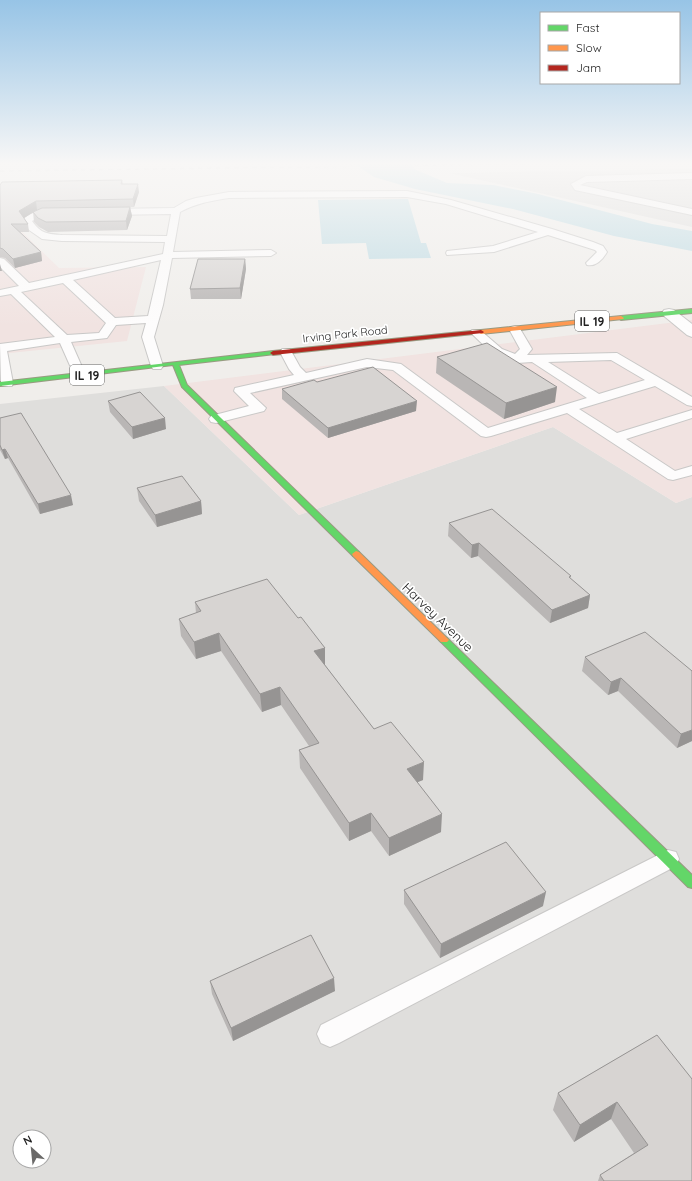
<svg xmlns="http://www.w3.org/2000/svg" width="692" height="1181" viewBox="0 0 692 1181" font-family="Quicksand,sans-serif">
  <rect width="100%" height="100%" fill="#f0eeeb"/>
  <path fill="#dfdedc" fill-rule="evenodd" d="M 692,169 L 692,227 L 449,173 Z
    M 164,386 L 299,515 L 553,427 L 676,503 L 692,497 L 692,1181 L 0,1181 L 0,404 ZM 20,1137 L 44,1137 L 44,1161 L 20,1161 Z"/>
  <path fill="#f1e3e1" d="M 0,210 L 59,268 L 146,267 L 127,341 L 0,354 Z
    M 692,320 L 692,497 L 676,503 L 553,427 L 299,515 L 164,386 Z"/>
  <path fill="#bfdbe3" d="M 352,162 L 413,162 L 414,169 L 447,183 L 493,185 L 538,194 L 652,224 L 692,231 L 692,251 L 614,236 L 513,209 L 415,189 L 374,177 Z
    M 408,199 L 421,243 L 426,243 L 431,258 L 369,259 L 366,243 L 322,244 L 318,200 Z"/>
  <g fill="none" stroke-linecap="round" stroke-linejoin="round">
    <defs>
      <path id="lane" d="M 692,173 L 692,179 L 587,182 L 580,185 L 692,209 L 692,215 L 575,190 L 571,184 L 586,176 Z
        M 407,191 L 451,200 L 552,229 L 593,242 L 603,246 L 607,252 C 603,259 596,267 587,265 L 586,263 L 597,252 L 595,250 L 548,235 L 494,252 L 447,255 L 446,253 L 447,251 L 493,246 L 538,232 L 446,204 L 407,197 L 229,198 C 211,201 196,203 180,212 L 173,252 L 271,250 L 276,253 L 271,256 L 172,258 L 163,305 L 154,337 L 163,366 L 161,369 L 153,369 L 151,366 L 142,337 L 146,323 L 116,325 L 107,338 L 71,342 L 86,376 L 84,379 L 76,379 L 60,343 L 7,351 L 13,383 L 12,386 L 2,386 L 1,383 L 0,344 L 55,337 L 11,294 L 0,296 L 0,290 L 19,286 L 0,267 L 0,258 L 4,259 L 29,283 L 163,254 L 165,242 L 62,241 L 42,239 L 29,230 L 22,220 C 29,212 53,205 61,213 L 56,216 L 43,216 L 32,221 C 41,234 48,234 62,235 L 167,236 L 171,214 L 108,215 L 103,212 L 108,209 L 174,208 L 186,201 L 196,198 L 229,192 ZM 161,260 L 148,316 L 115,318 L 73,280 ZM 63,283 L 106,323 L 99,333 L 67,335 L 21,292 Z
        M 515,326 L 519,327 L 532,349 L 527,355 L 617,353 L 692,397 L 692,406 L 687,405 L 655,386 L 579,409 L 617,433 L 692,410 L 692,418 L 626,439 L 675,471 L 692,466 L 692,475 L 673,480 L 668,479 L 567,413 L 491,436 L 486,437 L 481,436 L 393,370 L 367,367 L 250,393 L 266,408 L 264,411 L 216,423 L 211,422 L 209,419 L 211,416 L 249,406 L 234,391 L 235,388 L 294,375 L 289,369 L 280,352 L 282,349 L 290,349 L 300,367 L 306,373 L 367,359 L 401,364 L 488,428 L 587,398 L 532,362 L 517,363 L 494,355 L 470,332 L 472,330 L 480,330 L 502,349 L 515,354 L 520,349 L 509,329 L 511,327 ZM 611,360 L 645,380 L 599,394 L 548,362 Z
        M 668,850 L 676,852 L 679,859 L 676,866 L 339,1043 L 330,1047 L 321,1043 L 317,1034 L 321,1025 Z"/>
      <path id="street" d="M 669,309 L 674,310 L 692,324 L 692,337 L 687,335 L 664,316 L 662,313 L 664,310 Z"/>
      <path id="fast" d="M 692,309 L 692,313 L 621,320 L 618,318 L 621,316 Z
        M 273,351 L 275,352 L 275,354 L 179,365 L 187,385 L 359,552 L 360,554 L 359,556 L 353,556 L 182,387 L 173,365 L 0,386 L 0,382 Z
        M 444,637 L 447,638 L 692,875 L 692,888 L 688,887 L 441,642 L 439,640 L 441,638 Z"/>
      <path id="slow" d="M 621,316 L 624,318 L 623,319 L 481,334 L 478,332 L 481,330 Z
        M 356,551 L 359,552 L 447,638 L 449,640 L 447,642 L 441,642 L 353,556 L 352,554 Z"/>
      <path id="jam" d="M 481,330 L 484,332 L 483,333 L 273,355 L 270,353 L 273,351 Z"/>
    </defs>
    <use href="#lane" stroke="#c9c8c7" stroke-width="2"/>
    <use href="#street" stroke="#c9c8c7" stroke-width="2"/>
    <use href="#fast" stroke="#999a82" stroke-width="2"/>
    <use href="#slow" stroke="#999a82" stroke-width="2"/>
    <use href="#jam" stroke="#999a82" stroke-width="2"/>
    <use href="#lane" fill="#fdfcfc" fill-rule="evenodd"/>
    <use href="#street" fill="#fdfcfc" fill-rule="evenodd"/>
    <use href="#fast" fill="#63d668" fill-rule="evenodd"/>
    <use href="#slow" fill="#ff974d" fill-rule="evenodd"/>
    <use href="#jam" fill="#b3261e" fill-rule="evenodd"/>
    <path stroke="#ccc" stroke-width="1.5" stroke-dasharray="4.5 4.5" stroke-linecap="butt" d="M 0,171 L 675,162"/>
  </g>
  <path fill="#b9b6b5" d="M 122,180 L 123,184 L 139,192 L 134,207 L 130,207 L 132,216 L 127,230 L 48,232 L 39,227 L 34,222 L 33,212 L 24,218 L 28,224 L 29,232 L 20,232 L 41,252 L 42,261 L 15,268 L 5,258 L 0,257 L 0,185 Z
    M 245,259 L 246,269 L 241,299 L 191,299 L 190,289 Z
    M 437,357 L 555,402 L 504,419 L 436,373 Z
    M 317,382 L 416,411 L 328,438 L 282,399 L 282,389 Z
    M 108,401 L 166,429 L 133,439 L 110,412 Z
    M 0,418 L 73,505 L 40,514 L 8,458 L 5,459 L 0,450 Z
    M 137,488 L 201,501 L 202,514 L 157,527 L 139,501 Z
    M 449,523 L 571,576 L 570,578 L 590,595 L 588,608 L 550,623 L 478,556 L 471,558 L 448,536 Z
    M 195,602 L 298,618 L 325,648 L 325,665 L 374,729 L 423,780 L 417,782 L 441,832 L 389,856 L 371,831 L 349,841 L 300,768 L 299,750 L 309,746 L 281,705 L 262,712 L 221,651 L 196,659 L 181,636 L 179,619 L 196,613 Z
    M 645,632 L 692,741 L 677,748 L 618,691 L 608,695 L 582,671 L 585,657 Z
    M 404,890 L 543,906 L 440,958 L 404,904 Z
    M 210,981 L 335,991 L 233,1041 L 212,994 Z
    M 657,1035 L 692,1181 L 598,1181 L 600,1175 L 634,1153 L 611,1119 L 574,1142 L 553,1110 L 558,1093 Z"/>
  <path fill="#969493" d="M 138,184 L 139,192 L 134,207 L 133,199 Z
    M 36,201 L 37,210 L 21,220 L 19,211 Z
    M 130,207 L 132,216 L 127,230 L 126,221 Z
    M 41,252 L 42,261 L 15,268 L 13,259 Z
    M 245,259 L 246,269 L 241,299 L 240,288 Z
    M 0,264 L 2,271 L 0,271 Z
    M 557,387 L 555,402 L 504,419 L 506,403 Z
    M 417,401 L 416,411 L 328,438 L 328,428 Z
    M 165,418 L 166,429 L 133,439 L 132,427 Z
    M 5,449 L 8,458 L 5,459 L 2,450 Z
    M 71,495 L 73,505 L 40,514 L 38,504 Z
    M 201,501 L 202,514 L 157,527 L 155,515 Z
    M 479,543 L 478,556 L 471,558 L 472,545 Z
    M 590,595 L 588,608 L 550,623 L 552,610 Z
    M 219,633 L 221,651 L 196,659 L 194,642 Z
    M 325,648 L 325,665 L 315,669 L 314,651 Z
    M 621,678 L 618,691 L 608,695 L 611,682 Z
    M 280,687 L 281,705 L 262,712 L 260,694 Z
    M 692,730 L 692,741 L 677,748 L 681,734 Z
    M 424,762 L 423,780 L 406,787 L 407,769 Z
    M 371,813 L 371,831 L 349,841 L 349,823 Z
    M 442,814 L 441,832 L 389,856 L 389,838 Z
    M 546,892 L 543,906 L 440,958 L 441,944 Z
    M 334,978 L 335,991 L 233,1041 L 231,1028 Z
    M 617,1102 L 611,1119 L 574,1142 L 580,1125 Z"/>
  <path fill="#d7d4d2" stroke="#969493" d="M 122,180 L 121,184 L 138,184 L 133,199 L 36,201 L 19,211 L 28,224 L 11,224 L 41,252 L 13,259 L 3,249 L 0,248 L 0,185 L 2,182 Z
    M 130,207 L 126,221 L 46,222 L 38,218 L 33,212 L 42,208 Z
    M 198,259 L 245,259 L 240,288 L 190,289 Z
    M 487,343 L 557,387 L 506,403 L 437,357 Z
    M 373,367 L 417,401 L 328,428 L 282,389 L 314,380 L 317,382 Z
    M 140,392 L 165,418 L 132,427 L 108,401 Z
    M 21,413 L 71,495 L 38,504 L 5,449 L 2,450 L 0,445 L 0,418 Z
    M 182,476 L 201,501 L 155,515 L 137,488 Z
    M 492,509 L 571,576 L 569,577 L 590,595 L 552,610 L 479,543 L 472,545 L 449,523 Z
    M 267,579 L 298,618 L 301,617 L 325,648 L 314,651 L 374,729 L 391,722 L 424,762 L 407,769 L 442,814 L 389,838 L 371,813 L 349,823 L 299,750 L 319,743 L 280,687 L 260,694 L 219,633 L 194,642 L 179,619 L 201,611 L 195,602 Z
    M 645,632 L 692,671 L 692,730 L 681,734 L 621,678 L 611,682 L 585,657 Z
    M 506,842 L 546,892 L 441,944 L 404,890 Z
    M 311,935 L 334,978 L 231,1028 L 210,981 Z
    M 657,1035 L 692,1079 L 692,1181 L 604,1181 L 600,1175 L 648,1145 L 617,1102 L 580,1125 L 558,1093 Z"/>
  <linearGradient id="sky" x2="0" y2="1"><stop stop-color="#97c4e6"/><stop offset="0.5" stop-color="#f8f7f6"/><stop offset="1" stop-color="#f8f7f6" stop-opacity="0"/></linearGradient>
  <rect width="692" height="327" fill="url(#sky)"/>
  <g text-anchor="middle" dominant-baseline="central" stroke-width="3.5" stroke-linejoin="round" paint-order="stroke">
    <g font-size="11" fill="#222" stroke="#fff">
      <text transform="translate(345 334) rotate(-6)">Irving Park Road</text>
    </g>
    <g fill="#fff" stroke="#646464" stroke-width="1">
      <rect x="575" y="311" width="34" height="20" rx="3"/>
      <rect x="70" y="365" width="34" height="20" rx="3"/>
    </g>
    <g font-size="12" font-weight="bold" fill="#222">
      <text x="592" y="321">IL 19</text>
      <text x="87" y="375">IL 19</text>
    </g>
    <g font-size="13" fill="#222" stroke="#fff">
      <text transform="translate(438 617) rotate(44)">Harvey Avenue</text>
    </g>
  </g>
  <rect x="540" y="12" width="140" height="72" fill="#ffffff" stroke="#a7a7a7"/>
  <rect x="548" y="25" width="20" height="6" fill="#63d668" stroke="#a7a7a7"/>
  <text x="576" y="32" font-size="12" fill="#222222">Fast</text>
  <rect x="548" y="45" width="20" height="6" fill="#ff974d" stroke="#a7a7a7"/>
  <text x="576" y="52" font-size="12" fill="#222222">Slow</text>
  <rect x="548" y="65" width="20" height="6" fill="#b3261e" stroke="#a7a7a7"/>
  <text x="576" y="72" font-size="12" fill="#222222">Jam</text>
  <g transform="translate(32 1149) rotate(333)"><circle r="19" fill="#ffffff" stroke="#a7a7a7"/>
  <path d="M0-3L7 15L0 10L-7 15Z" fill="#6a6968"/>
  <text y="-6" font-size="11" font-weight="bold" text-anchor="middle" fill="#222222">N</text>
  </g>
</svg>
